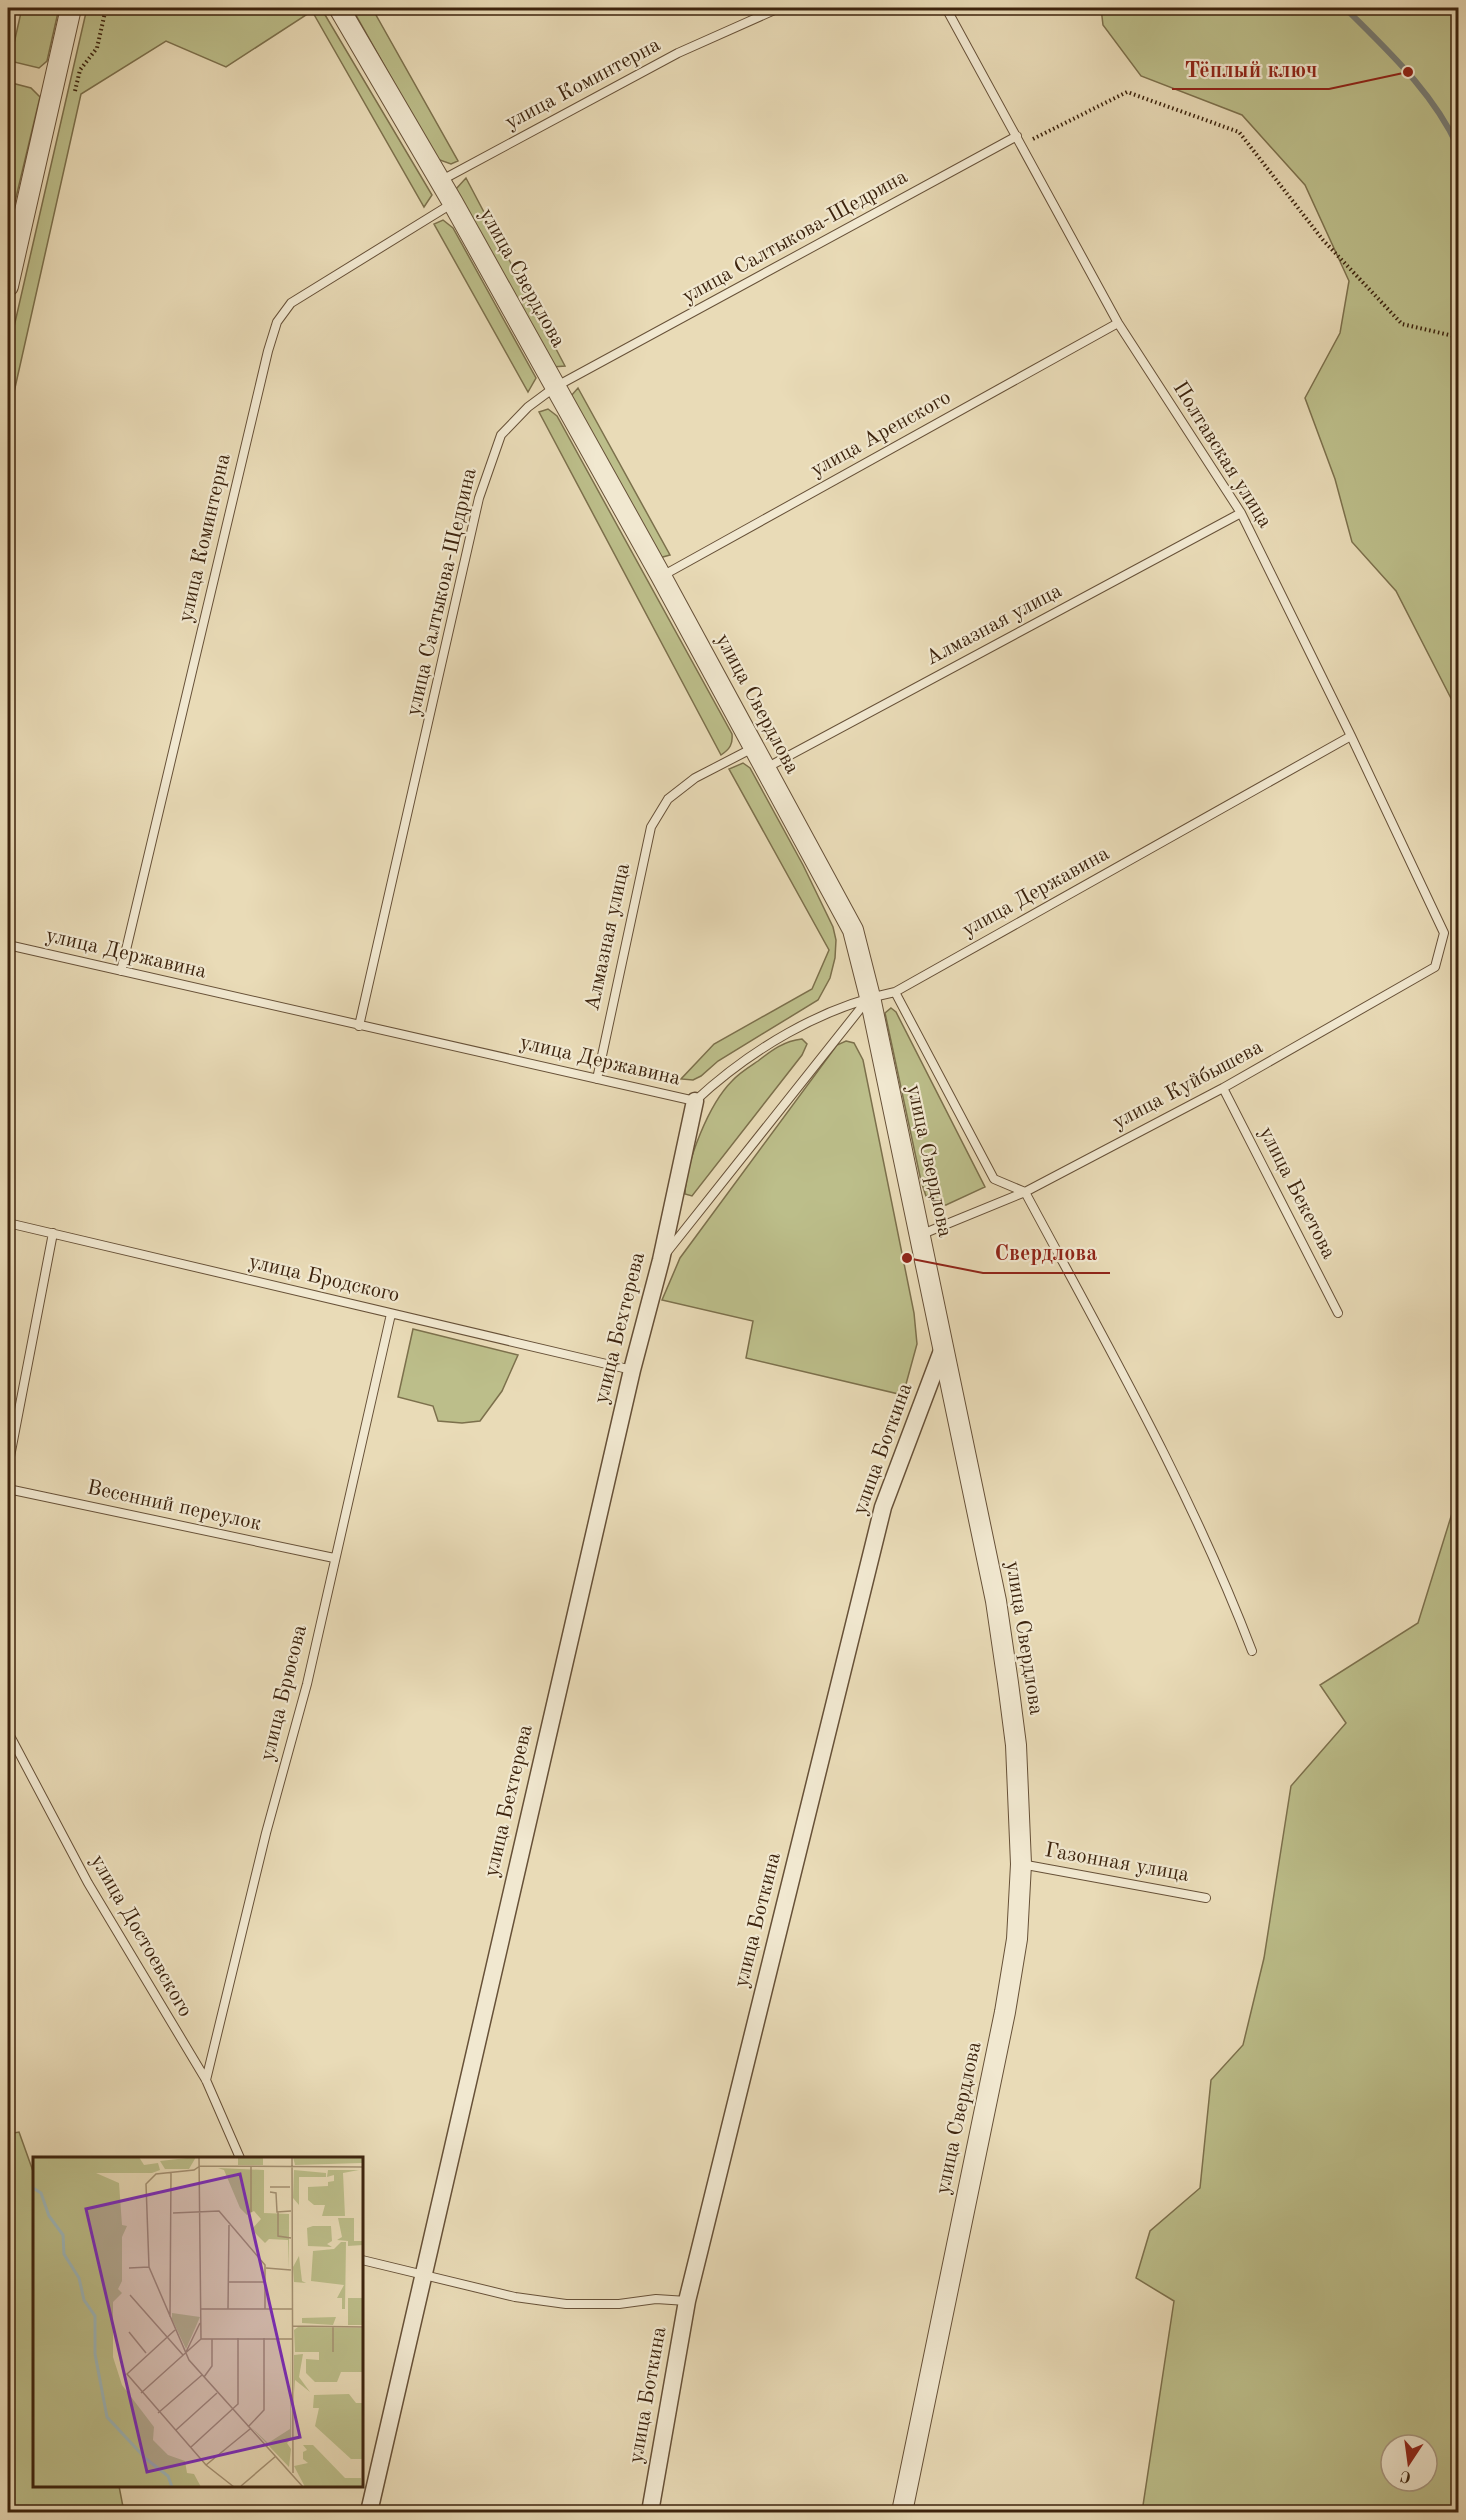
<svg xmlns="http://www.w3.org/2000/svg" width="1466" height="2520" viewBox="0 0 1466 2520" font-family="'Old Standard TT',serif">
  <rect width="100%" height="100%" fill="#e9dbb7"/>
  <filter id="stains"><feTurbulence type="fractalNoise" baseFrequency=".00333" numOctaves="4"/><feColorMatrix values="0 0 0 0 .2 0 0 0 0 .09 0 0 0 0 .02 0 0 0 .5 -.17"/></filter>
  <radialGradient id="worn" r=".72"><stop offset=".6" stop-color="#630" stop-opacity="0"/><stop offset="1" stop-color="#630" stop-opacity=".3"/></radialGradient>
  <path fill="#bcbe8a" stroke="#7c704c" stroke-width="1.5" fill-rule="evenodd" d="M 22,8 L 59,8 L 47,61 L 39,68 L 10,61 Z
    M 87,8 L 321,8 L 432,195 L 424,207 L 312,11 L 226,67 L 166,41 L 81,94 L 8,419 L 8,353 Z
    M 352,8 L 372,8 L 458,161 L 451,164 L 437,159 Z
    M 1101,8 L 1458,8 L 1458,712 L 1396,591 L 1352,542 L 1335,479 L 1305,398 L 1340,333 L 1349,281 L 1305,185 L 1242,115 L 1141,76 L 1103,25 Z
    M 8,82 L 31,88 L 40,97 L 8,231 Z
    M 466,178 L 565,366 L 552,367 L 458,197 L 456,189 Z
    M 443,220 L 453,228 L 536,378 L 528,392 L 434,224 Z
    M 578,388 L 670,555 L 659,558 L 570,397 Z
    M 548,409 L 557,416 L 732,734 C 733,744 730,749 721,755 L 539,412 Z
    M 743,763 L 750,768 L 803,865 L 833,927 L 836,940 L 835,958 L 830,978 L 818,1000 L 718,1061 L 701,1076 L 693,1080 L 681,1079 L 714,1044 L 812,989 L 829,950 L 729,769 Z
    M 891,1008 L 896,1012 L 985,1187 L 946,1205 L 935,1205 L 926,1196 L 921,1181 L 885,1013 Z
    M 802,1039 L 807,1044 L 802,1055 L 692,1196 L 685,1194 C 686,1161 709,1104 732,1081 C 739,1073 749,1067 758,1061 C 772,1050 784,1041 802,1039 Z
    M 846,1041 L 854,1043 L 863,1060 L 914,1313 L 917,1344 L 903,1395 L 746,1358 L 753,1321 L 662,1300 L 680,1258 L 837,1045 Z
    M 413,1329 L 518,1355 L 502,1391 L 480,1421 L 462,1423 L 438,1421 L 433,1406 L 398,1397 Z
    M 1458,1494 L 1458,2512 L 1142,2512 L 1174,2301 L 1136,2278 L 1150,2231 L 1200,2188 L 1211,2080 L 1243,2045 L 1264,1958 L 1291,1786 L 1346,1723 L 1320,1685 L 1418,1623 ZM 1391,2445 L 1427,2445 L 1427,2481 L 1391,2481 Z
    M 19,2132 L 34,2174 L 34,2486 L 119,2486 L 124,2512 L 8,2512 L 8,2134 Z"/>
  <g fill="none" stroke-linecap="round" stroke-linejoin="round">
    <path stroke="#777c75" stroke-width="6" d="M 1345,8 C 1387,50 1433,92 1458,147"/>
    <defs>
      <path id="service" d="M 440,181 L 678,53 L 779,8
        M 662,576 L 1118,323
        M 766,768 L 1241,513
        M 8,945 L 695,1101 C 750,1050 821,1007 895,992 L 1351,736
        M 121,971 L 268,351 L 277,322 L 291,303 L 453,203
        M 895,992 L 994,1179 L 1025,1192 C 1106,1343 1191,1491 1252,1651
        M 359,1026 L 479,498 L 501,435 L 528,407 L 555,387 L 1017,136
        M 597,1079 L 651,827 L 668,799 L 695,778 L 753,748
        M 1223,1088 L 1338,1313
        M 8,1223 L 632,1370
        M 920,1235 L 1025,1192 L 1223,1088 L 1435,967 L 1444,933 L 1351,736 L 1241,513 L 1118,323 L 946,8
        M 667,1252 L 868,999
        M 8,1467 L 53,1233
        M 8,1489 L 334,1558
        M 8,1732 L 88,1883 L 206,2080 L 240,2158
        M 1021,1864 L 1206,1898
        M 206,2080 L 266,1833 L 307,1684 L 391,1314
        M 362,2260 L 515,2297 L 566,2304 L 619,2304 L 656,2299 L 687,2301"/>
      <path id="minor" d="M 369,2512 L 632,1370 L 661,1260 L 695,1101
        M 650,2512 L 687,2301 L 883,1507 L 943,1348"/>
      <path id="tertiary" d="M 339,8 L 453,203 L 661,576 L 853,930 L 870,997 L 996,1601 L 1008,1683 L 1016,1745 L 1021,1864 L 1017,1939 L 1005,2012 L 902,2512
        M 8,286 L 71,8"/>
    </defs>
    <use href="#service" stroke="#675138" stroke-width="10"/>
    <use href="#minor" stroke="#675138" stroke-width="19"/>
    <use href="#tertiary" stroke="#675138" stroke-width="22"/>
    <path stroke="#3c230d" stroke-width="4" stroke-dasharray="1.5 3" stroke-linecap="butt" d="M 105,13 L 112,8
      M 75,91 L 80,70 L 97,48 L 106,8
      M 1033,139 L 1127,92 L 1239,132 L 1323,240 L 1402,324 L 1458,337"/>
    <use href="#service" stroke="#f1e8d0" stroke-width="8"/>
    <use href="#minor" stroke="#f1e8d0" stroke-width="16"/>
    <use href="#tertiary" stroke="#f1e8d0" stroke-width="20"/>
  </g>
  <g text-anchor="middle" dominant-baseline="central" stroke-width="4.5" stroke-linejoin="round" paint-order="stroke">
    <g font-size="21" fill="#3c230d" stroke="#f1e8d0">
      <text transform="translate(583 84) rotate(-28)">улица Коминтерна</text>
      <text transform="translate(795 237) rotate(-29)">улица Салтыкова-Щедрина</text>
      <text transform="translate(522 278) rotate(61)">улица Свердлова</text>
      <text transform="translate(881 434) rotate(-29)">улица Аренского</text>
      <text transform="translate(1222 455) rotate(58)">Полтавская улица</text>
      <text transform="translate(205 538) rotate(-77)">улица Коминтерна</text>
      <text transform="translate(442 592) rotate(-77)">улица Салтыкова-Щедрина</text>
      <text transform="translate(994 625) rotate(-28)">Алмазная улица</text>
      <text transform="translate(757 704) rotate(62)">улица Свердлова</text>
      <text transform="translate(1036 892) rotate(-29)">улица Державина</text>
      <text transform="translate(608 937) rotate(-78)">Алмазная улица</text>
      <text transform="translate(126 954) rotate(13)">улица Державина</text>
      <text transform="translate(600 1061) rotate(13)">улица Державина</text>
      <text transform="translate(1188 1085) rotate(-28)">улица Куйбышева</text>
      <text transform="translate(929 1161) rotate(78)">улица Свердлова</text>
      <text transform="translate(1297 1193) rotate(63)">улица Бекетова</text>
      <text transform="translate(324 1279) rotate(13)">улица Бродского</text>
      <text transform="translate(620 1328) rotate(-76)">улица Бехтерева</text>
      <text transform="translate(883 1449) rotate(-70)">улица Боткина</text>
      <text transform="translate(174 1506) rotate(12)">Весенний переулок</text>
      <text transform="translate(1024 1638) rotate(81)">улица Свердлова</text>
      <text transform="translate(284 1693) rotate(-76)">улица Брюсова</text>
      <text transform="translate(509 1801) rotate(-77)">улица Бехтерева</text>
      <text transform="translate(1117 1863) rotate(10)">Газонная улица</text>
      <text transform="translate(758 1920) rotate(-76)">улица Боткина</text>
      <text transform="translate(141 1936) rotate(60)">улица Достоевского</text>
      <text transform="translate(959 2118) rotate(-78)">улица Свердлова</text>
      <text transform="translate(648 2395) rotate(-80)">улица Боткина</text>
    </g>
  </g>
  <g transform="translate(33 2157)">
    <rect width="330" height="330" fill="#e9dbb7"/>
    <path d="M 0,0 L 106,0 L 111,8 L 125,6 L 127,13 L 119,16 L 63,16 L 86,26 L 89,68 L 94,69 L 89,80 L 89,124 L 85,132 L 89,136 L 80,145 L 80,200 L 89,228 L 121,270 L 120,283 L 135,298 L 152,304 L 154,316 L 161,317 L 168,330 L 0,330 ZM 163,0 L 156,12 L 132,12 L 127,4 ZM 205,0 L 230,0 L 230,8 L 205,8 ZM 260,0 L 329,0 L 329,6 L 262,8 ZM 185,11 L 231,13 L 231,56 L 256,57 L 256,112 L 255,83 L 236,82 L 232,86 L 224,78 L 219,72 L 228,62 L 221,54 L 214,58 L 207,51 L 191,13 ZM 261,13 L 293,16 L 293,20 L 266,20 L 266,48 L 260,41 ZM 295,13 L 326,13 L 310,16 L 312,59 L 289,59 L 292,48 L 281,48 L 275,43 L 275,30 L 295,29 L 295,25 L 301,24 L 301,18 L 294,20 ZM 305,61 L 321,61 L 321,84 L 330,84 L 330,88 L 315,89 L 315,84 L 304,83 L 309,80 ZM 280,69 L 298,69 L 299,84 L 294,87 L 299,90 L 275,89 L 274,71 ZM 308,85 L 313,85 L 312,152 L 309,152 L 309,141 L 304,141 L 311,128 L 278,124 L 280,94 L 301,92 ZM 266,99 L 269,124 L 273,126 L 261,125 L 260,110 ZM 315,141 L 330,141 L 329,168 L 315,168 ZM 139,156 L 167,160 L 153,192 L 139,162 ZM 303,160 L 300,168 L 269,166 L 269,161 ZM 265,170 L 330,171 L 330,215 L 308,215 L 304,225 L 282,225 L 273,216 L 273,202 L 286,203 L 286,195 L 262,195 L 261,173 ZM 258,183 L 258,282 L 254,286 L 258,292 L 256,310 L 218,270 L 235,286 L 257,272 ZM 270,197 L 266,220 L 277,235 L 262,223 L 261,236 L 261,198 ZM 316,237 L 323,246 L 329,246 L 330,240 L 329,302 L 318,302 L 282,269 L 286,251 L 280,251 L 281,238 ZM 270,288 L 280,288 L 312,321 L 328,321 L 329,330 L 272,330 L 261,309 L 275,306 L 270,302 L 270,295 L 274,293 Z" fill="#bcbe8a"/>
    <path fill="none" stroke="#9eb8bb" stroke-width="3" d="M 0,31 L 8,36 L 16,59 L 30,78 L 31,97 L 46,121 L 51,143 L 62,159 L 62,197 L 74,260 L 113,302 L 135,319 L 139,330"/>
    <path fill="none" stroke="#a49173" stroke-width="1.5" d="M 166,0 L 168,182M 259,0 L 260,316M 218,10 L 218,55M 237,30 L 257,30M 237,35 L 243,36 L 244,55 L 258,54M 245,55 L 245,79 L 258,81M 140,56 L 186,54 L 232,108 L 232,152M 96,111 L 116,110M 233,111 L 258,113M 195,125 L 231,125M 97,138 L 150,198M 168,152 L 259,152M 195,152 L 196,68M 137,160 L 138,15M 259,169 L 330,170M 142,173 L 94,217 L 173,308 L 201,330M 96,175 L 113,196M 168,182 L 259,182M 153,195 L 167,166M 300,195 L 300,170M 171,220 L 179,209 L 179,182M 108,236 L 168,182M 125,256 L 169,218M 215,270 L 231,253 L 231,181M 143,273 L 184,236M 158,290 L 205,247 L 205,181M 173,308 L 217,272M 208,329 L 243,299M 270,330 L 156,203 L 116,110 L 113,27 L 123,17 L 161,13 L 167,9 L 330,10"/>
    <path fill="#7b2cbf" fill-opacity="0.15" stroke="#7b2cbf" stroke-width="3" d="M 207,17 L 267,280 L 114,315 L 53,52 Z"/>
    <rect width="330" height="330" fill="none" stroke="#3c230d" stroke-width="3"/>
  </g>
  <path fill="none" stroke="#8f2418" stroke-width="2" d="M1408 72L1329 89H1172M907 1258L983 1273H1110"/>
  <g fill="#8f2418" stroke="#f1e8d0" stroke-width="2">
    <circle cx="1408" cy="72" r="6"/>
    <circle cx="907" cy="1258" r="6"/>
  </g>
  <g font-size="22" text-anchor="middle" font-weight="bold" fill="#8f2418" stroke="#f1e8d0" stroke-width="4.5" stroke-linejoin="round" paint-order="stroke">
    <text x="1251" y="77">Тёплый ключ</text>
    <text x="1046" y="1260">Свердлова</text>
  </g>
  <rect width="1466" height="2520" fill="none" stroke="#e9dbb7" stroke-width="30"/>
  <rect x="9" y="9" width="1448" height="2502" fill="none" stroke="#3c230d" stroke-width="3"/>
  <rect x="15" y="15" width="1436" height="2490" fill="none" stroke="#3c230d" stroke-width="1.5"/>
  <g transform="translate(1409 2463) rotate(193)"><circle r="28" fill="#f1e8d0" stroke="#a99982" stroke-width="1.5"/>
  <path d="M0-4.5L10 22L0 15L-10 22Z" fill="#8f2418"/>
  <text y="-9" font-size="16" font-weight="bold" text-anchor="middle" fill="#3c230d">С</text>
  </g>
  <rect width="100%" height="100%" filter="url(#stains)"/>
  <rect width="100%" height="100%" fill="url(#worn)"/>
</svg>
